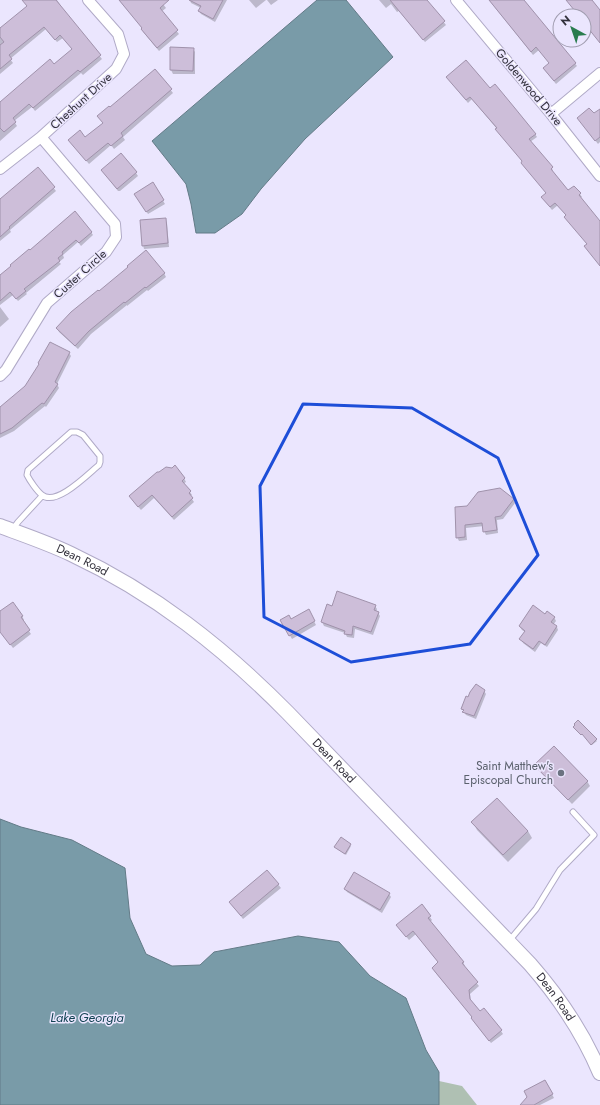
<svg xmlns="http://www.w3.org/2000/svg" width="600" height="1105" viewBox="0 0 600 1105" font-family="Jost,sans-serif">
  <rect width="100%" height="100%" fill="#ebe6fe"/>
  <path fill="#afc0b3" d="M 439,1081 L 462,1086 L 477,1105 L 439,1105 Z"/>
  <path fill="#799ba8" stroke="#637b87" d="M 317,0 L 346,0 L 393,57 L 305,139 L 261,189 L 242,214 L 215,233 L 196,233 L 191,204 L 186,184 L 152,141 Z
    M 0,819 L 21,827 L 72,840 L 125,868 L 130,918 L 146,954 L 172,966 L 200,965 L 214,952 L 298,936 L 339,942 L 370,976 L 406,998 L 426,1050 L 439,1072 L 439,1105 L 0,1105 Z"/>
  <path fill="#0003" d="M 24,0 L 57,0 L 61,6 L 61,7 L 102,59 L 83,75 L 81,73 L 35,111 L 32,107 L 14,121 L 17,126 L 0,141 L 0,103 L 54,65 L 73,49 L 63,38 L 57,42 L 46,29 L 10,59 L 13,63 L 0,74 L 0,29 L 28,6 Z
    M 119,0 L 160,0 L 166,8 L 161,12 L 179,34 L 159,51 L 144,33 L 142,30 L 143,29 Z
    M 190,0 L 227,0 L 215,22 L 201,14 L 199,11 L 201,8 L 191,3 Z
    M 249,0 L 266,0 L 256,8 Z
    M 267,0 L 278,0 L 271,5 Z
    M 379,0 L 426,0 L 446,25 L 425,42 L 399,11 L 397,12 L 391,4 L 386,8 Z
    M 489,0 L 523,0 L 577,66 L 556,84 L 544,69 L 550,63 L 539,50 L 533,55 Z
    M 171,48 L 193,49 L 195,52 L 195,74 L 173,74 L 171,70 Z
    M 155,70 L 173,93 L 123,137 L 125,140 L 114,149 L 111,145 L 89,164 L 72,144 L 85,139 L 103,123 L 110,109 Z
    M 449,80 L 490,90 L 535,134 L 537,137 L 530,142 L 552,168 L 553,171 L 552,172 L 568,192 L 580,194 L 582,197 L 580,198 L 600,222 L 600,262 L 588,244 L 558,205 L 552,210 L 544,200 L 547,193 L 497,129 L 472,99 L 468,103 Z
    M 600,110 L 600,142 L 598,144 L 578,118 L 594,115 Z
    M 38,168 L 56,191 L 10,230 L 11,232 L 0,241 L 0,200 Z
    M 102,170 L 136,173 L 138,176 L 120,191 L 118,191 Z
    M 152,183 L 165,204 L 148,214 L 136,194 Z
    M 165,219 L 167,223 L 169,247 L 144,249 L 143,245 Z
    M 91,232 L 93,235 L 81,246 L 78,242 L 63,255 L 64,258 L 59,262 L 61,264 L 26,293 L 27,294 L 18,301 L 13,295 L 0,305 L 0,277 Z
    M 164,273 L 166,277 L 148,291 L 147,290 L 127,306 L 127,305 L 91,334 L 78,349 L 59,332 L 57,328 Z
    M 0,307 L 9,319 L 0,327 Z
    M 69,353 L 71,356 L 57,384 L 59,388 L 46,407 L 45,406 L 14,431 L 0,438 L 0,407 L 3,406 L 25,387 L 40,364 Z
    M 184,478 L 186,482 L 183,484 L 190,492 L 192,495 L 190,496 L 194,502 L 174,520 L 154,498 L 141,510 L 132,500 Z
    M 500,489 L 514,500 L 515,503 L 503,519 L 497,520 L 498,533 L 486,535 L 484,531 L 484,526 L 466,528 L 467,540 L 459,541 L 457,537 L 468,507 Z
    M 12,603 L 22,616 L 24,620 L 22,621 L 31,634 L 13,648 L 0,631 L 0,612 Z
    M 375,606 L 377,609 L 376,612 L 378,613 L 380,616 L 373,635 L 355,629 L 354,638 L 347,637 L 345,633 L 324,626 L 322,622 L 333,607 Z
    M 308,610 L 316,625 L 292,639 L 281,620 L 291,621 Z
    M 546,615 L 554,617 L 556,621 L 553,625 L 557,627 L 558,630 L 547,647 L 541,643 L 535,652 L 523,643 L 521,639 L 525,632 L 522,630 L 520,627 Z
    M 484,691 L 486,694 L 476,719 L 466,715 L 462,709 L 469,698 Z
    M 575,728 L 596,740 L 597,741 L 592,745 L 583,734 L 582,735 Z
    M 536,765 L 587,781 L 590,786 L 572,804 L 539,770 Z
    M 473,822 L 528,831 L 532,838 L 508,862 L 477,830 Z
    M 341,838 L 351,846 L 346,855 L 335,847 Z
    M 267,871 L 281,888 L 243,919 L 232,905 Z
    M 354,873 L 389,894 L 391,897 L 382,913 L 347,892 L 345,889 Z
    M 422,906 L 432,920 L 430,922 L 463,962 L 465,966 L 463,967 L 479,986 L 470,994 L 471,1002 L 480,1012 L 501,1031 L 503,1034 L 491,1043 L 474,1022 L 472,1019 L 473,1018 L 435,972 L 433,968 L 439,963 L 416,934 L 409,940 L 400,929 Z
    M 545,1081 L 554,1098 L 540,1105 L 521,1105 Z"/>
  <path fill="#cdbed9" stroke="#a092ab" d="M 22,0 L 56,0 L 101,55 L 80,72 L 78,70 L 33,108 L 29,104 L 13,118 L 16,122 L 4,132 L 0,128 L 0,102 L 50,59 L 54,64 L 72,49 L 60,35 L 55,40 L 44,27 L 9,55 L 12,59 L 0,69 L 0,45 L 4,42 L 0,37 L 0,28 L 27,6 Z
    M 119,0 L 169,0 L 160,8 L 178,30 L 157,48 L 141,29 L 142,28 Z
    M 189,0 L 223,0 L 213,19 L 198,11 L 201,6 Z
    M 390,0 L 427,0 L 445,21 L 423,40 Z
    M 489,0 L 524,0 L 576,63 L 554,81 L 543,68 L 549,63 L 536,47 L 531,52 Z
    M 566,0 L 592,0 L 600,10 L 600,43 L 584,23 L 584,16 L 579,16 Z
    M 170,47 L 194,48 L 193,71 L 170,70 Z
    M 466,60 L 490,88 L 495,84 L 514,107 L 536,134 L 529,139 L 553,167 L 551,169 L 568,190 L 574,186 L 581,193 L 579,195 L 600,221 L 600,266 L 584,246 L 587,244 L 564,217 L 566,215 L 555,203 L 550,207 L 541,197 L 546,193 L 521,163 L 522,161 L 495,129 L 497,128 L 470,97 L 466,100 L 446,77 Z
    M 155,69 L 172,89 L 121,133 L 123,136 L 111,146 L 108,143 L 86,161 L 68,140 L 80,130 L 85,137 L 103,123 L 97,116 L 109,106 L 110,107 Z
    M 589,108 L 594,113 L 600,109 L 600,137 L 595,141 L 577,118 Z
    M 121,153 L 137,172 L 117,189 L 101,170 Z
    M 38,167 L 55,187 L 9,227 L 10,228 L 0,237 L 0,199 Z
    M 153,182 L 164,200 L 146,212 L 134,194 Z
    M 75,211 L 92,232 L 79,243 L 76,240 L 62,252 L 63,254 L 58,258 L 60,261 L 24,289 L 26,291 L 16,299 L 10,292 L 0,301 L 0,275 L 11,266 L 10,265 L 29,249 L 30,250 Z
    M 166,218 L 168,243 L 142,246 L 140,220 Z
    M 146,250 L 165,273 L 146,288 L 145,287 L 125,303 L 124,302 L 89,331 L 75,346 L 56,328 L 71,312 L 98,290 L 99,291 L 128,267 L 127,266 Z
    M 50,342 L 70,352 L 55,382 L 58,384 L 44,404 L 42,403 L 12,428 L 0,434 L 0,407 L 25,386 L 39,364 L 38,363 Z
    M 175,465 L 185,478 L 182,481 L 191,491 L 189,493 L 193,498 L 172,517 L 152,495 L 138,507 L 129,496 L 157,472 L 159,472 L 166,467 L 172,468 Z
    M 500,488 L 514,499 L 501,516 L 495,517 L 497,530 L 483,532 L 482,523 L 465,525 L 465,537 L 456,538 L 455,507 L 467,506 L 478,492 Z
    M 337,591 L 376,605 L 374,610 L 379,612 L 371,632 L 353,626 L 352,635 L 344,634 L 345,631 L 321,622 L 327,604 L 332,606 Z
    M 13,602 L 23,616 L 21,617 L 30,630 L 10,645 L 0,632 L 0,611 Z
    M 533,605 L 545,614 L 547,611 L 555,617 L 551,622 L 557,626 L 545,645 L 539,641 L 533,649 L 519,639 L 525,631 L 519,626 Z
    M 309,609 L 315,621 L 289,636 L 280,620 L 289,615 L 291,619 Z
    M 476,684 L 485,690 L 474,716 L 462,712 L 464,710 L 461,709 L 466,696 L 468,697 L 470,692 Z
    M 578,720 L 597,739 L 591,745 L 582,734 L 581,735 L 573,727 L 575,725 L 574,724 Z
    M 554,746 L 588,781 L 568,800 L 534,765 Z
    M 497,798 L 528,831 L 503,855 L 471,822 Z
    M 341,837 L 351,844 L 345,854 L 334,847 Z
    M 267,870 L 279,884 L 241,916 L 229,902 Z
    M 354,872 L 390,893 L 380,910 L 344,889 Z
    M 422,904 L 431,916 L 428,918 L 464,962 L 462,963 L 478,982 L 469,990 L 470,999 L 480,1011 L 484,1008 L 502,1030 L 489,1041 L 471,1018 L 472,1017 L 432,968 L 438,962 L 413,931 L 406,937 L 396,925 Z
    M 545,1080 L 553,1094 L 534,1105 L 520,1105 L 527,1097 L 524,1091 Z"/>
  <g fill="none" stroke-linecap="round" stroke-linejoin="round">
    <defs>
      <path id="service" d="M 71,432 L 77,432 L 83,435 L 100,456 L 100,462 L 99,465 C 88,474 56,507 42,495 C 37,491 30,481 27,475 L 28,470 Z
        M 13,529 L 18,522 L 42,496
        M 509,941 L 536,909 L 560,870 L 594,835 L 573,812"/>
      <path id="minor" d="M 456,0 L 551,114 L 600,176
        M 551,114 L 600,73
        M 0,169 L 41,137 L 116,69 L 124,54 L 118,34 L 88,0
        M 0,376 L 6,370 L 47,303 L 106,252 L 116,237 L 115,224 L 41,137"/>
      <g id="secondary">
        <path id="s1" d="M 0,526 C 24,535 48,543 71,554 C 154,593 223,647 288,713 L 530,964 C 559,997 583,1033 600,1073"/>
      </g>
    </defs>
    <use href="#service" stroke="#b0aac7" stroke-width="7"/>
    <use href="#minor" stroke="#b0aac7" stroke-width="12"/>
    <use href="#secondary" stroke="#b0aac7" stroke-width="16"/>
    <use href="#service" stroke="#fff" stroke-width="5"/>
    <use href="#minor" stroke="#fff" stroke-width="10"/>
    <use href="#secondary" stroke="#fff" stroke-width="14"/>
  </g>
  <path fill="none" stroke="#1d4ed8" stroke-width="3" stroke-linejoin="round" d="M 303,404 L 412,408 L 498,458 L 538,555 L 470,644 L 351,662 L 264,617 L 260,486 Z"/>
  <circle fill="#6b7280" stroke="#ebe6fe" stroke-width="1.5" cx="561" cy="773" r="4"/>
  <g text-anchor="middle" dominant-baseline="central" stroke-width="3" stroke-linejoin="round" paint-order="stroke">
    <g font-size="12" fill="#312f3a" stroke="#ebe6fe">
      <text transform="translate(529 87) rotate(50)">Goldenwood Drive</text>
      <text transform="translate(81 101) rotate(-42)">Cheshunt Drive</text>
      <text transform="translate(80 274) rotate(-42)">Custer Circle</text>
      <text stroke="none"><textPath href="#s1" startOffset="89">Dean Road</textPath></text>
      <text stroke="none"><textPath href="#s1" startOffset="413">Dean Road</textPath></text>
      <text stroke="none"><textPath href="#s1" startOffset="737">Dean Road</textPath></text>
    </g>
    <g font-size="12" fill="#5b616d" stroke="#ebe6fe" text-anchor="end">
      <text x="553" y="766">Saint Matthew's<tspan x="553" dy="14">Episcopal Church</tspan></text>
    </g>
    <g font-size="13" font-style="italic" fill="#124353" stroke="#ebe6fe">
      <text x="87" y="1017">Lake Georgia</text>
    </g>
  </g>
  <g transform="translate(572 28) rotate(320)"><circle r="19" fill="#ebe6fe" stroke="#a19db0"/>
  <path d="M0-3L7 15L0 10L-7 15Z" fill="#297c4e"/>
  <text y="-6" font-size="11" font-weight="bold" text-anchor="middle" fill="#312f3a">N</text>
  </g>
</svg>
